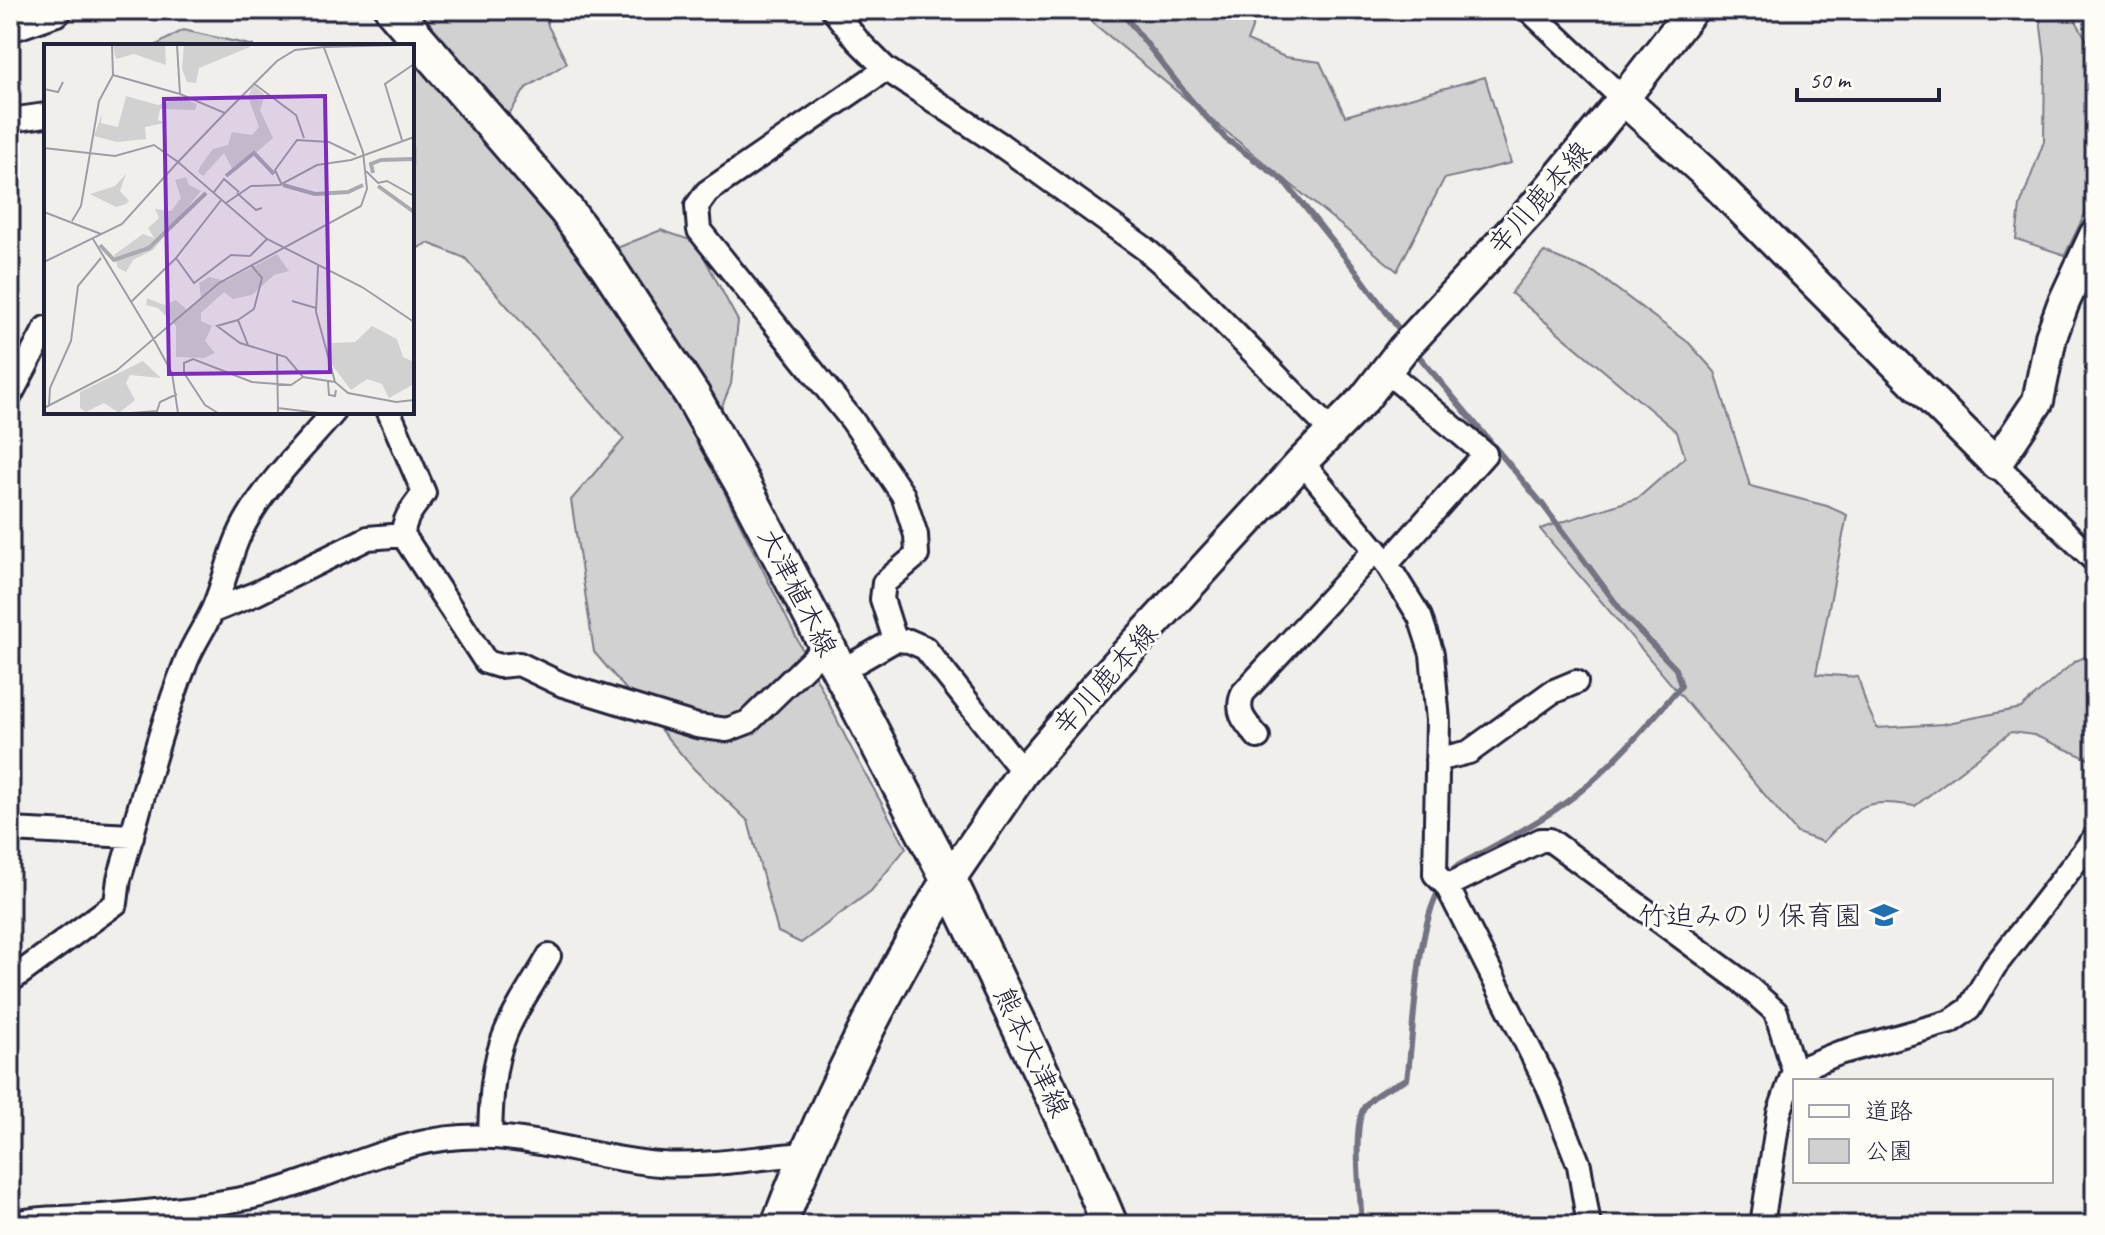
<svg xmlns="http://www.w3.org/2000/svg" width="2105" height="1235" viewBox="0 0 2105 1235" font-family="Caveat,'Klee One',sans-serif">
  <rect width="100%" height="100%" fill="#f0efec"/>
  <filter id="ink" filterUnits="userSpaceOnUse"><feTurbulence type="fractalNoise" baseFrequency=".0125" numOctaves="2"/><feDisplacementMap in="SourceGraphic" scale="16" xChannelSelector="R" yChannelSelector="G"/><feConvolveMatrix kernelMatrix="1 2 1 2 8 2 1 2 1" color-interpolation-filters="sRGB"/></filter>
  <g filter="url(#ink)">
    <path fill="#d2d1d1" stroke="#7a7a86" stroke-width="2" d="M 422,10 L 544,10 L 548,26 L 567,63 L 526,88 L 488,146 L 585,261 L 661,230 L 696,242 L 738,321 L 731,384 L 704,451 L 848,742 L 906,848 L 871,891 L 801,943 L 778,932 L 748,821 L 694,769 L 594,652 L 571,500 L 624,439 L 465,258 L 428,243 L 412,251 L 412,46 L 388,46 Z
      M 1077,10 L 1259,10 L 1247,41 L 1285,57 L 1320,62 L 1345,116 L 1485,77 L 1511,163 L 1444,179 L 1397,271 Z
      M 2039,10 L 2070,10 L 2095,55 L 2095,193 L 2065,255 L 2016,239 L 2020,206 L 2044,141 L 2045,59 Z
      M 183,30 L 254,46 L 155,46 Z
      M 1544,252 L 1595,273 L 1689,343 L 1715,372 L 1750,486 L 1827,506 L 1847,515 L 1816,674 L 1858,677 L 1866,704 L 1877,728 L 1943,724 L 2021,708 L 2075,661 L 2095,653 L 2095,762 L 2034,735 L 2011,732 L 1915,806 C 1861,798 1860,805 1823,842 L 1797,833 L 1540,529 L 1638,498 L 1685,457 L 1677,432 L 1511,293 Z"/>
    <g fill="none" stroke-linecap="round" stroke-linejoin="round">
      <path stroke="#737381" stroke-width="6" d="M 1120,10 L 1190,99 L 1226,139 L 1284,181 L 1357,272 L 1404,336
        M 1413,349 L 1543,505 L 1626,617 L 1676,669 L 1681,686 C 1649,723 1615,763 1577,794 C 1540,823 1495,845 1454,868 L 1449,877
        M 1362,1225 C 1361,1200 1351,1125 1365,1106 C 1375,1093 1391,1086 1407,1079 C 1415,1029 1415,926 1442,886"/>
      <defs>
        <path id="street" d="M 833,10 L 858,41 L 886,69 L 1001,145 L 1144,248 L 1188,286 L 1332,432
          M 1529,10 L 1623,99
          M 886,69 L 707,192 L 697,206 L 699,230 L 852,420 L 903,495 L 916,535 L 917,555 L 884,583 L 882,599 L 895,640
          M 10,120 L 46,115
          M 1386,371 L 1485,454 L 1387,564
          M 10,396 L 46,328
          M 389,412 L 424,493 C 414,507 403,518 403,535
          M 1302,462 L 1387,564 L 1420,617 L 1432,654 L 1438,721 L 1435,874 L 1447,886 L 1548,1086 L 1579,1165 L 1589,1225
          M 1996,464 L 2095,561
          M 213,611 L 257,593 L 368,538 L 403,535 L 486,662 L 499,666 L 519,664 L 563,685 L 697,726 L 727,730 L 748,722 L 826,646
          M 839,672 L 895,640 L 909,641 L 925,648 L 1023,772
          M 1258,737 C 1245,722 1235,713 1243,693 L 1376,549
          M 1437,760 L 1469,752 L 1552,692 L 1576,682
          M 10,830 L 132,836
          M 1447,886 L 1541,840 L 1550,840 L 1741,981 L 1776,1012 L 1794,1071 L 1779,1113 L 1762,1225
          M 10,981 L 116,903 L 119,879 C 141,807 158,732 186,662 C 193,643 206,626 214,607 C 227,576 231,545 249,516 C 272,478 305,446 334,412
          M 1794,1071 L 1839,1053 L 1950,1022 L 1969,1009 L 1994,967 L 2095,837
          M 490,1136 C 491,1102 492,1064 506,1032 C 517,1006 535,981 549,956
          M 10,1224 C 39,1217 71,1218 101,1216 C 152,1212 201,1207 252,1197 C 322,1182 389,1141 462,1137 C 530,1133 593,1159 660,1164 C 709,1167 758,1157 806,1154"/>
        <path id="secondary" d="M 10,26 L 56,10
          M 1623,99 L 1692,10
          M 949,880 L 1023,772 L 1094,689 L 1302,462 L 1364,399 L 1403,349 L 1534,207 L 1623,99 L 1704,172 L 1996,464 L 2038,401 L 2051,337 L 2063,304 L 2095,235"/>
        <path id="primary" d="M 393,10 L 566,210 L 608,267 L 692,395 L 742,483 L 949,880 L 1080,1153 L 1110,1225
          M 779,1225 C 825,1104 883,991 949,880"/>
      </defs>
      <use href="#street" stroke="#22223b" stroke-width="28"/>
      <use href="#secondary" stroke="#22223b" stroke-width="36"/>
      <use href="#primary" stroke="#22223b" stroke-width="40"/>
      <use href="#street" stroke="#fdfcf7" stroke-width="22"/>
      <use href="#secondary" stroke="#fdfcf7" stroke-width="30"/>
      <use href="#primary" stroke="#fdfcf7" stroke-width="34"/>
    </g>
  </g>
  <defs>
    <symbol id="school-bare" viewBox="-9 -9 18 18"><path d="M0-5L7-2L0 1L-7-2ZM-4 1L0 2.5L4 1V4Q0 6-4 4Z" fill="#1f6fb2" stroke="#fdfcf7" stroke-width="2.5" paint-order="stroke"/></symbol>
  </defs>
  <g fill-rule="evenodd">
    <use href="#school-bare" x="1864" y="895" width="40" height="40"/>
  </g>
  <g text-anchor="middle" dominant-baseline="central" stroke-width="6" stroke-linejoin="round" paint-order="stroke">
    <g font-size="28" fill="#22223b" stroke="#fdfcf7">
      <text transform="translate(1539 198) rotate(-49)">辛川鹿本線</text>
      <text transform="translate(798 592) rotate(63)">大津植木線</text>
      <text transform="translate(1105 679) rotate(-48)">辛川鹿本線</text>
      <text transform="translate(1032 1052) rotate(65)">熊本大津線</text>
    </g>
    <g font-size="28" fill="#22223b" stroke="#fdfcf7" text-anchor="end">
      <text x="1862" y="915">竹迫みのり保育園</text>
    </g>
  </g>
  <g transform="translate(44 44)">
    <rect width="370" height="370" fill="#f0efec"/>
    <path d="M 69,1 L 121,1 L 122,21 L 90,10 L 72,15 ZM 140,1 L 204,1 L 206,3 L 155,24 L 152,39 L 143,38 L 138,25 ZM 209,41 L 221,51 L 216,66 L 229,94 L 190,128 L 180,109 L 159,132 L 154,128 L 157,121 L 169,105 L 184,101 L 188,88 L 208,91 L 215,83 L 204,53 ZM 82,52 L 114,61 L 137,53 L 153,60 L 151,66 L 116,65 L 114,76 L 120,79 L 101,83 L 102,95 L 73,98 L 50,92 L 58,70 L 57,79 L 74,83 ZM 82,130 L 76,147 L 85,157 L 82,160 L 72,163 L 46,150 L 71,142 ZM 142,133 L 145,141 L 157,147 L 109,206 L 89,216 L 82,228 L 74,224 L 70,211 L 99,190 L 110,194 L 104,184 L 115,174 L 111,165 L 127,167 L 137,154 L 131,136 ZM 233,210 L 245,227 L 230,231 L 208,251 L 189,255 L 180,248 L 157,269 L 157,277 L 168,282 L 161,297 L 171,309 L 160,314 L 132,313 L 132,282 L 114,264 L 102,261 L 103,254 L 120,261 L 132,256 L 143,266 L 157,253 L 155,239 L 165,233 L 182,237 ZM 328,282 L 353,295 L 359,313 L 370,318 L 370,340 L 345,354 L 338,340 L 323,335 L 307,346 L 288,321 L 288,299 L 311,298 ZM 99,317 L 117,334 L 86,331 L 82,339 L 91,356 L 75,369 L 60,359 L 42,368 L 36,364 L 36,348 Z" fill="#d2d1d1"/>
    <path fill="none" stroke="#a9a9b0" stroke-width="4" d="M 329,129 L 327,120 L 337,116 L 370,115M 182,132 L 210,109 L 230,130M 239,141 L 271,150 L 304,148 L 319,141M 334,142 L 370,168M 56,201 L 70,216 L 105,204 L 162,149"/>
    <path fill="none" stroke="#9e9da5" stroke-width="2" d="M 68,1 L 69,31M 133,1 L 136,50 L 181,69 L 134,118 L 223,195 L 318,243 L 370,278M 280,3 L 357,1M 69,31 L 136,50M 209,39 L 252,71 L 260,94M 0,45 L 14,48 L 19,38M 181,69 L 233,17 L 251,6 L 280,3M 358,96 L 341,40 L 370,20M 0,104 L 71,112 L 110,101 L 134,118 L 78,180 L 0,218M 322,127 L 334,139 L 343,137 L 370,152M 237,139 L 231,126 L 253,96 L 285,98 L 312,111M 170,148 L 180,135 L 195,148M 193,149 L 212,166 L 218,164M 182,159 L 207,142 L 236,141 L 273,121 L 307,116 L 370,93M 0,168 L 57,190M 28,177 L 37,162 L 55,57 L 69,31M 49,195 L 109,294M 206,212 L 223,195M 132,214 L 150,239 L 187,211 L 206,212M 274,222 L 272,268 L 291,338 L 304,349 L 352,358 L 370,356M 248,257 L 272,264M 87,258 L 132,214 L 178,155M 194,276 L 173,282 L 196,299 L 242,313 L 259,333 L 291,338M 109,294 L 128,329 L 134,369M 204,301 L 194,276 L 210,265 L 218,234 L 207,221M 233,311 L 234,369M 128,329 L 140,329 L 140,319 L 149,315 L 208,338 L 247,341 L 259,333M 140,329 L 161,361 L 174,369M 284,338 L 285,351 L 291,352 L 292,346M 5,362 L 6,344 L 27,297 L 34,242 L 57,214M 0,364 L 72,327 L 175,239 L 317,162 L 323,145 L 319,108 L 279,1M 234,364 L 275,369M 87,369 L 113,367 L 116,358 L 133,350"/>
    <path fill="#7b2cbf" fill-opacity="0.15" stroke="#7b2cbf" stroke-width="4" d="M 281,52 L 286,328 L 125,330 L 120,55 Z"/>
    <rect width="370" height="370" fill="none" stroke="#22223b" stroke-width="4"/>
  </g>
  <rect width="2105" height="1235" fill="none" stroke="#fdfcf7" stroke-width="40"/>
  <rect x="20" y="20" width="2065" height="1195" fill="none" stroke="#22223b" stroke-width="3" filter="url(#ink)"/>
  <rect x="1793" y="1079" width="260" height="104" fill="#fdfcf7" stroke="#a5a5ac" stroke-width="2"/>
  <rect x="1809" y="1105" width="40" height="12" fill="#fdfcf7" stroke="#a5a5ac" stroke-width="2"/>
  <text x="1865" y="1119" font-size="24" fill="#22223b">道路</text>
  <rect x="1809" y="1139" width="40" height="24" fill="#d2d1d1" stroke="#a5a5ac" stroke-width="2"/>
  <text x="1865" y="1159" font-size="24" fill="#22223b">公園</text>
  <path d="M1797 88v12h142v-12" fill="none" stroke="#22223b" stroke-width="4"/>
  <text x="1809" y="88" font-size="24" fill="#22223b" stroke="#fdfcf7" stroke-width="6" paint-order="stroke">50 m</text>
</svg>
